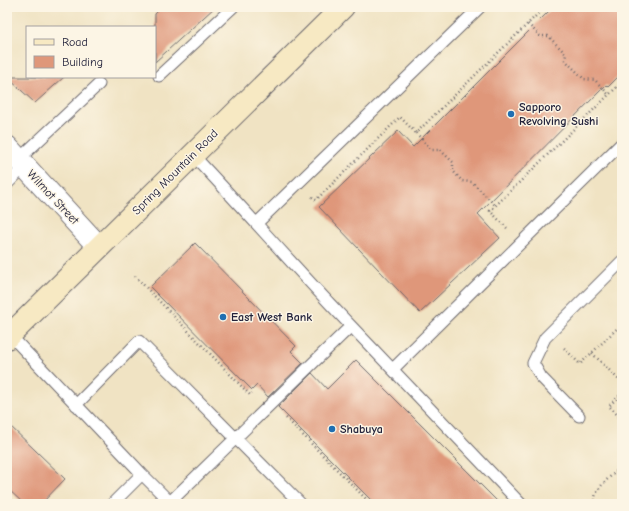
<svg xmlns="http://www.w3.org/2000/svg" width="629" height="511" viewBox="0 0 629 511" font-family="'Comic Neue',sans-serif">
  <rect width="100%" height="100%" fill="#fcf5e5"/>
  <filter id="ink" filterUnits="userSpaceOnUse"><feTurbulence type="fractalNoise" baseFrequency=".025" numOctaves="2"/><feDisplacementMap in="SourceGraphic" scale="8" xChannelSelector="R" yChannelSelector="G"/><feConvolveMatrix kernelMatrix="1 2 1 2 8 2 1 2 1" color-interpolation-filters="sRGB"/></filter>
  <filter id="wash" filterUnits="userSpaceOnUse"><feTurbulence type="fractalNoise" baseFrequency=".012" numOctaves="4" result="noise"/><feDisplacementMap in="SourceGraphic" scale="16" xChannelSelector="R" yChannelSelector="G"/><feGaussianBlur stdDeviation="0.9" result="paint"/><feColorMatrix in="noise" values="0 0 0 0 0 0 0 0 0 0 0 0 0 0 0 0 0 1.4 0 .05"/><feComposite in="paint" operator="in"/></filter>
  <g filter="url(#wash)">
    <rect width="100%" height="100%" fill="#f0e3c3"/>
    <g id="blocks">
      <path fill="#df977a" d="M 162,7 L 215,7 L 155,62 L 155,14 Z
        M 553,7 L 622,7 L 622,73 L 608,87 L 606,85 L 478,214 L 500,238 L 420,313 L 319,207 L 398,131 L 413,147 Z
        M 7,77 L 64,77 L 35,103 Z
        M 195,243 L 296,346 L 291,351 L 303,363 L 268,397 L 257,385 L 252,390 L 150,287 Z
        M 356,360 L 500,504 L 375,504 L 278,407 L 312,373 L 327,389 Z
        M 7,423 L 65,479 L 41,504 L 24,504 L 7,488 Z"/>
    </g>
  </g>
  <g filter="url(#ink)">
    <use href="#blocks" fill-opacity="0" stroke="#6a666b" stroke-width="1"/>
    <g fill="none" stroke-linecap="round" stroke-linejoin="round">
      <defs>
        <path id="service" d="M 159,76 L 233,7
          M 193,155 C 246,211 297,270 351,326 C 408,386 465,445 521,504
          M 19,159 L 99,84
          M 7,184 L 25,166
          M 257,223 L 480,7
          M 10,335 L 142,474 L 170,502 L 351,326
          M 393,369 L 622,143
          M 76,405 L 139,341 L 301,504
          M 579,416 L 541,377 L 533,363 L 545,338 L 622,261
          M 112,504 L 142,474"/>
        <path id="minor" d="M 7,147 L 99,247"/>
        <path id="secondary" d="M 7,338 L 343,7"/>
      </defs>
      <use href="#service" stroke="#6a666b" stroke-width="13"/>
      <use href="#minor" stroke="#6a666b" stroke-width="24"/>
      <use href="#secondary" stroke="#6a666b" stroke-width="24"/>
      <path stroke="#6a666b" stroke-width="2.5" stroke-dasharray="1 3" stroke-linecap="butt" d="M 528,24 L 540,36 L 548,36 L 566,54 L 565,60 L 584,79 L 595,80 L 609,95
        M 416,133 L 432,150 L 440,150 L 453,162 L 453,171 L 462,181 L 472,182 L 496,206
        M 312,197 L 316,200 L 400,117 L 416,133 L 545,7
        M 507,228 L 490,211 L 622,82
        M 135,276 L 250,395 L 252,393
        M 564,348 L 580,364 L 622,324
        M 592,353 L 622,383
        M 622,393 L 609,406 L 622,420
        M 286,418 L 371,504
        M 595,504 C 591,490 613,475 622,466"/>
      <use href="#service" stroke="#fff" stroke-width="11"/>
      <use href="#minor" stroke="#fff" stroke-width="22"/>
      <use href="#secondary" stroke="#f7e9c3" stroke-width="22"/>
    </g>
  </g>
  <g fill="#1f6fb2" stroke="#fcf5e5" stroke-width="1.5">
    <circle cx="511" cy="114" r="4"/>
    <circle cx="223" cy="317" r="4"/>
    <circle cx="332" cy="429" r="4"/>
  </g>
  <g text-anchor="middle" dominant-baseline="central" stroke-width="3" stroke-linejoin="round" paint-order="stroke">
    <g font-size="12" font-weight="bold" fill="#22223b" stroke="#fcf5e5" text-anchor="start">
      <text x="519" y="107">Sapporo<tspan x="519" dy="14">Revolving Sushi</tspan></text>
      <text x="231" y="317">East West Bank</text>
      <text x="340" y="429">Shabuya</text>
    </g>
    <g font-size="12" fill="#22223b" stroke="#fcf5e5">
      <text transform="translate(175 172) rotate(-45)">Spring Mountain Road</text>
      <text transform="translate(53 197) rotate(47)">Wilmot Street</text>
    </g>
  </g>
  <rect width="629" height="511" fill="none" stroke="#fcf5e5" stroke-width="24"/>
  <rect x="26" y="26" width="130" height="52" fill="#fcf5e5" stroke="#a5a1a1"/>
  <rect x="34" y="39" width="20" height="6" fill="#f7e9c3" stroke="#a5a1a1"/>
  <text x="62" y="46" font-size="12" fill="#22223b">Road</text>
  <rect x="34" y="56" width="20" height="12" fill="#df977a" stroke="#a5a1a1"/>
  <text x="62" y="66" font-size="12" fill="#22223b">Building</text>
</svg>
